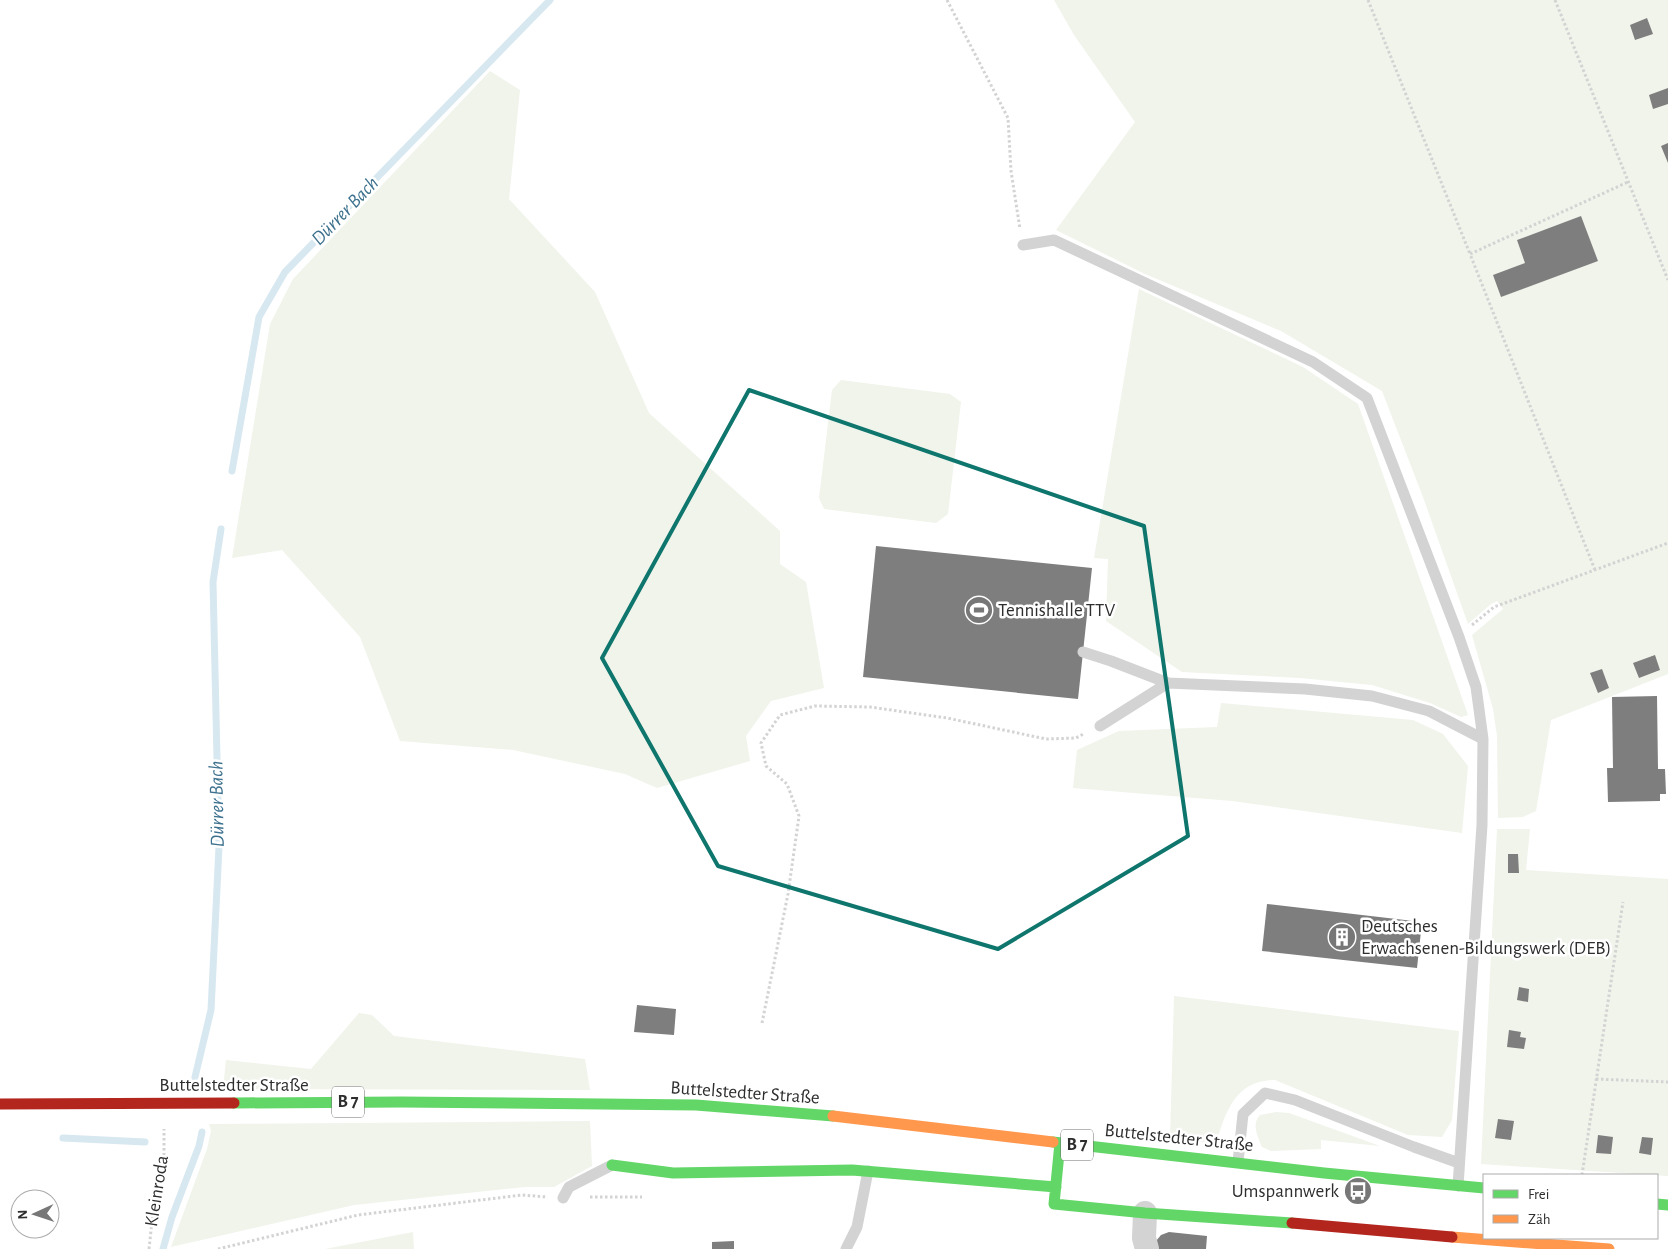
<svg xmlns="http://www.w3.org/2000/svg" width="1668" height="1249" viewBox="0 0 1668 1249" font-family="'Alegreya Sans',sans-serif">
  <rect width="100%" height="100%" fill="#fff"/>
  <path fill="#f0f4eb" d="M 1054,0 L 1668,0 L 1668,674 L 1551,720 L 1536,811 L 1523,817 L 1498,818 L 1497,736 L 1493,709 L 1472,635 L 1503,609 L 1497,601 L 1491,604 L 1468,624 L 1423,497 L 1382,391 L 1281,331 L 1145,274 L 1056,230 L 1135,122 L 1074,35 Z
    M 490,71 L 520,90 L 509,199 L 595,292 L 649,413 L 780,531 L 780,564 L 806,582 L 824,688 L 771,701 L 746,736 L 750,761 L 657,788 L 625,774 L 513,750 L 400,741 L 360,637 L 282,550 L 232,558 L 270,324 L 293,279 Z
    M 1139,289 L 1303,367 L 1358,404 L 1468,715 L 1461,717 L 1430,703 L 1372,685 L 1300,678 L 1182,672 L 1106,621 L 1108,559 L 1094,558 Z
    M 841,380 L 950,394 L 961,402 L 948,514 L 936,523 L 824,509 L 819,498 L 832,390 Z
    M 1221,703 L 1413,720 L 1443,734 L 1468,766 L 1462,833 L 1232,801 L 1073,788 L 1077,750 L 1119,731 L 1217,727 Z
    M 1497,829 L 1530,829 L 1526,870 L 1668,879 L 1668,1176 L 1481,1164 Z
    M 1174,996 L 1459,1031 L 1452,1120 L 1442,1137 L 1408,1135 L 1275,1080 C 1235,1080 1226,1112 1216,1143 L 1170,1140 Z
    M 359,1013 L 372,1015 L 394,1036 L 585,1059 L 590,1090 L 223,1089 L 226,1060 L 311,1069 Z
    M 1276,1112 L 1289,1113 L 1380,1146 L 1321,1140 L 1321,1149 L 1271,1151 L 1262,1147 C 1258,1137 1251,1124 1260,1115 Z
    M 590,1121 L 592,1166 L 554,1187 L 525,1187 L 354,1205 L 171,1247 L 207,1149 L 211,1131 L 209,1124 Z
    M 413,1232 L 414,1249 L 325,1249 Z"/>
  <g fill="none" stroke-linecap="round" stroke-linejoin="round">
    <path stroke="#d8e8f0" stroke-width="7" d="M 232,471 L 259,317 L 285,272 L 550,0
      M 195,1077 L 211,1010 L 219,847 L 213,582 L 221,529
      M 63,1138 L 145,1142
      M 163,1249 L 172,1217 L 199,1146 L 202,1132"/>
  </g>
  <path fill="#7e7e7e" d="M 1647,18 L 1653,34 L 1635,40 L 1630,25 Z
    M 1668,88 L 1668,104 L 1653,109 L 1649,95 Z
    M 1668,143 L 1668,163 L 1661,146 Z
    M 1581,216 L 1598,261 L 1501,297 L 1493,275 L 1525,263 L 1517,240 Z
    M 876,546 L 1092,568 L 1078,699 L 863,677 Z
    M 1655,655 L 1660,670 L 1639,678 L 1633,663 Z
    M 1602,669 L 1609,688 L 1598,693 L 1590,673 Z
    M 1657,696 L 1658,769 L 1665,769 L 1666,794 L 1660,794 L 1660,801 L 1608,802 L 1607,768 L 1613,768 L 1612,697 Z
    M 1508,854 L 1518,854 L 1519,873 L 1508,873 Z
    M 1267,904 L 1422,922 L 1417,968 L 1262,951 Z
    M 1519,987 L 1529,989 L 1528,1002 L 1517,1000 Z
    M 637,1005 L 676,1009 L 674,1035 L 634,1032 Z
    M 1509,1030 L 1521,1032 L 1520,1037 L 1526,1038 L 1524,1049 L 1507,1047 Z
    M 1498,1119 L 1514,1121 L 1511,1140 L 1495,1138 Z
    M 1598,1135 L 1613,1137 L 1611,1154 L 1596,1153 Z
    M 1642,1137 L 1653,1138 L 1651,1155 L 1639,1153 Z
    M 1169,1232 L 1207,1236 L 1206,1249 L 1156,1249 L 1156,1241 L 1161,1235 Z
    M 734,1241 L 734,1249 L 712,1249 L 712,1242 Z"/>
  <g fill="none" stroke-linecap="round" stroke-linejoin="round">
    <path stroke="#d3d3d3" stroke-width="3" stroke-dasharray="2.5 2.5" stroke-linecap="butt" d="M 947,0 L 1008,118 L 1011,171 L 1020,229
      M 1368,0 L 1470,254
      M 1555,0 L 1668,280
      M 1595,570 L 1470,254 L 1628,182
      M 1472,625 L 1494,607 L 1668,543
      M 762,1023 L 788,894 L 799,816 L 787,784 L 766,766 L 761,743 L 780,715 L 815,706 L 870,707 L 947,718 L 1046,739 L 1076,738 L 1085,733
      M 1596,1079 L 1668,1082
      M 1582,1175 L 1623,902
      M 590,1197 L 642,1197
      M 149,1249 L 154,1203 L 164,1161 L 164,1129
      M 218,1249 L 358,1215 L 522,1195 L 547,1197"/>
    <path stroke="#d3d3d3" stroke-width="11" d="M 1023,245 L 1054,240 L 1313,362 L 1367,398 L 1459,637 L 1476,687 L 1483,739 L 1482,825 L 1458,1186
      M 1083,652 L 1111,661 L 1168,683
      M 1100,726 L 1168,683 L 1305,689 L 1372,696 L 1429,711 L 1483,739
      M 1238,1162 L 1243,1114 L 1265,1093 L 1295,1100 L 1414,1147 L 1459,1163
      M 563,1198 L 569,1187 L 612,1165
      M 846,1249 L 857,1227 L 868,1171"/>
    <path stroke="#d3d3d3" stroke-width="24" d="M 1145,1213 L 1144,1238 L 1147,1249"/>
    <path stroke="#63d668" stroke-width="11" d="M 234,1103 L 401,1102 L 696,1105 L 833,1116
      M 1053,1142 L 1324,1173 L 1484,1188
      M 1060,1143 L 1054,1204 L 1145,1213 L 1292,1223
      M 612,1165 L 673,1173 L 852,1170 L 1056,1187
      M 1657,1204 L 1668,1205"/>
    <path stroke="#ff974d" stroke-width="11" d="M 833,1116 L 1053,1142
      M 1452,1237 L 1609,1249"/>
    <path stroke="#b3261e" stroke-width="11" d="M 0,1104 L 234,1103
      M 1292,1223 L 1452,1237"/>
  </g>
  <path fill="none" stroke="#0f766e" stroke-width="4" stroke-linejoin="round" d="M 749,390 L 1144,526 L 1188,836 L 998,949 L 718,866 L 602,658 Z"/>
  <defs>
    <symbol id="stadium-disc" viewBox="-11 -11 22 22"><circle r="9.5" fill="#777" stroke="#fff"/><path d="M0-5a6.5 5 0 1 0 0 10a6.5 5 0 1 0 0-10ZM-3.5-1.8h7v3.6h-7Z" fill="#fff"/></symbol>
    <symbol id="building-disc" viewBox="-11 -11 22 22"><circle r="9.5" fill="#777" stroke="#fff"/><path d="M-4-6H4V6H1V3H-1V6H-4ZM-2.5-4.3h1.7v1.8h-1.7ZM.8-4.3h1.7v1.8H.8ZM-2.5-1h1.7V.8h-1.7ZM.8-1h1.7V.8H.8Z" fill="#fff"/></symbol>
    <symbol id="bus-disc" viewBox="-11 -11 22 22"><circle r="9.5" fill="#777" stroke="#fff"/><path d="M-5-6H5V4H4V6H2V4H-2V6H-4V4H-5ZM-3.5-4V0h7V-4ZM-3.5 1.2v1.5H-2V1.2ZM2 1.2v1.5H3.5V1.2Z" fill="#fff"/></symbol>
  </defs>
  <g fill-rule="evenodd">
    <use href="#stadium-disc" x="963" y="594" width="32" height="32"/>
    <use href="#building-disc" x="1326" y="921" width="32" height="32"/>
    <use href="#bus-disc" x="1342" y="1175" width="32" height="32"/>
  </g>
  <g text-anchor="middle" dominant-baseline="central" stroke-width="5" stroke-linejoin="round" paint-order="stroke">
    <g fill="#fff" stroke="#6d6d6d" stroke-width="1">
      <rect x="332" y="1086.5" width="32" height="31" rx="4"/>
      <rect x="1061" y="1129.5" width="32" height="31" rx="4"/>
    </g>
    <g font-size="18" font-weight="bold" fill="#2e2e2e">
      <text x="348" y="1102">B 7</text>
      <text x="1077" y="1145">B 7</text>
    </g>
    <g font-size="19" fill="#2e2e2e" stroke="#fff" text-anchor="start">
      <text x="998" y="610">Tennishalle TTV</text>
      <text x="1361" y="926">Deutsches<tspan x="1361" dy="22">Erwachsenen-Bildungswerk (DEB)</tspan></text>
      <text x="1339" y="1191" text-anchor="end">Umspannwerk</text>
    </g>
    <g font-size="19" fill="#2e2e2e" stroke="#fff">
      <text x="234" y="1085">Buttelstedter Straße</text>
      <text transform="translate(745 1093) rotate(4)">Buttelstedter Straße</text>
      <text transform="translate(1179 1138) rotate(6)">Buttelstedter Straße</text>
      <text transform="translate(157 1191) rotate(-81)">Kleinroda</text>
    </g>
    <g font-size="20" font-style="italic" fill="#3d718e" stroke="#fff">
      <text transform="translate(345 211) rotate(-46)">Dürrer Bach</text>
      <text transform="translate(217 804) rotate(-91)">Dürrer Bach</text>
    </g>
  </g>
  <rect x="1483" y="1174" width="175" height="65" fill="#ffffff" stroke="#ababab"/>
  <rect x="1493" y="1190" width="25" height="8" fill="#63d668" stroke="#ababab"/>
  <text x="1528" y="1199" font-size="15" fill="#2e2e2e">Frei</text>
  <rect x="1493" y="1215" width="25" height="8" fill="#ff974d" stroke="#ababab"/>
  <text x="1528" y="1224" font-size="15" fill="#2e2e2e">Zäh</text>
  <g transform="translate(35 1214) rotate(267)"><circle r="24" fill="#ffffff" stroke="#ababab"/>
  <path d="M0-4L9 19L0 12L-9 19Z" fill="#777777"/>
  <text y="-8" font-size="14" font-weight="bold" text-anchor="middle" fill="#2e2e2e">N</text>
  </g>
</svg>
